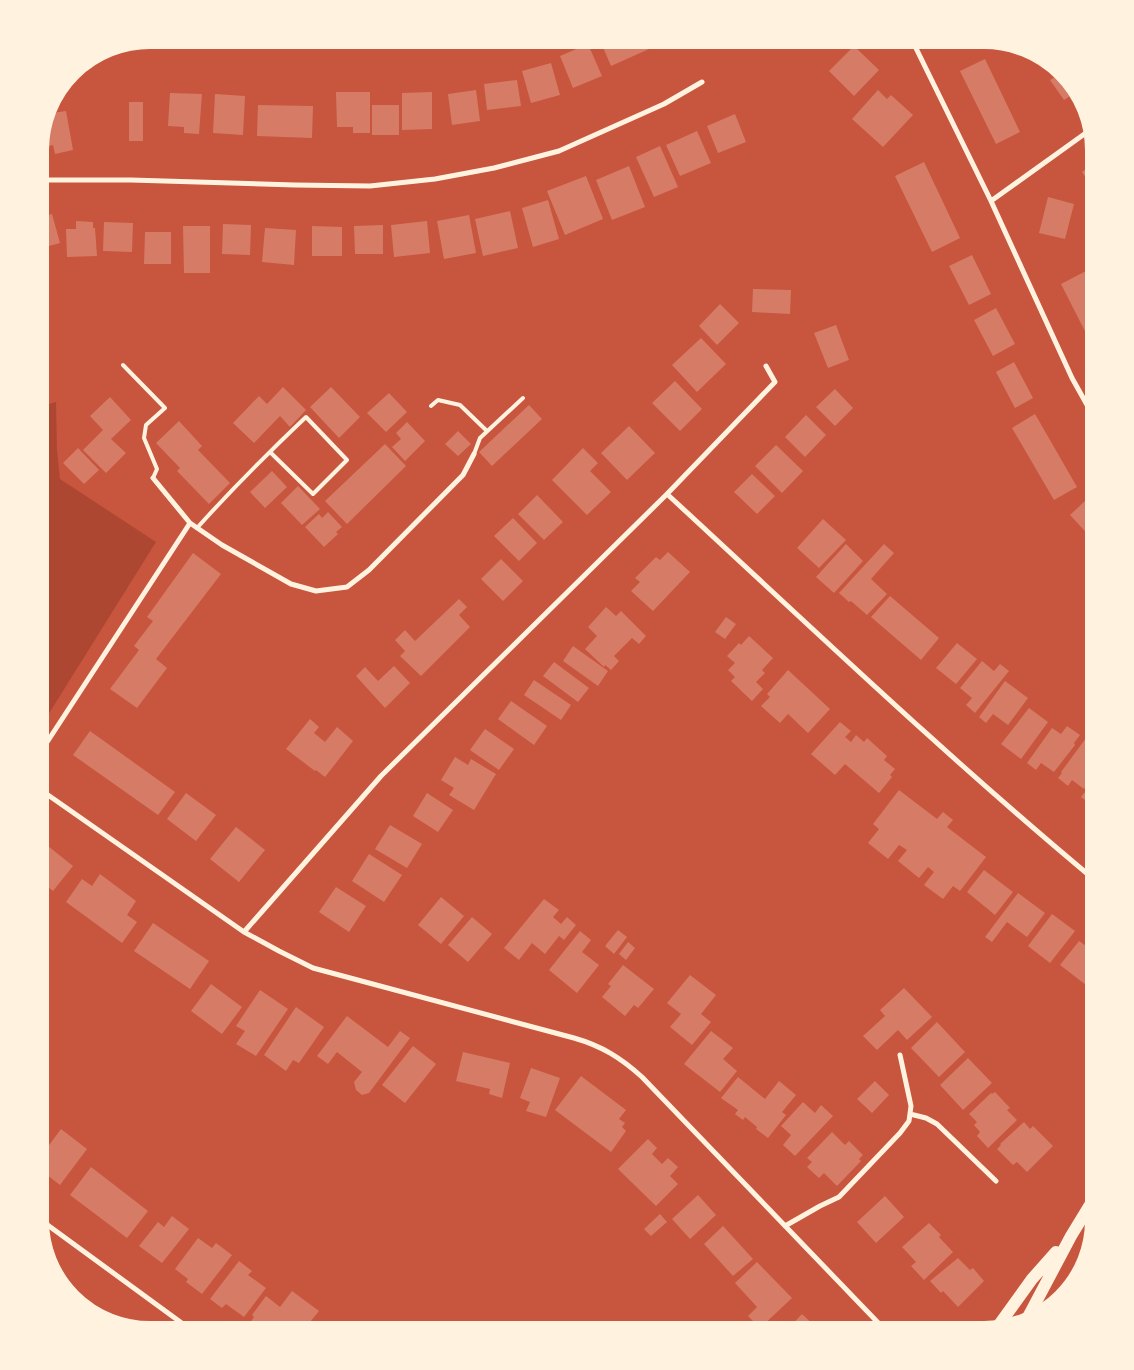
<svg xmlns="http://www.w3.org/2000/svg" width="1134" height="1370" viewBox="0 0 1134 1370" font-family="'Times New Roman',serif">
  <rect width="100%" height="100%" fill="#c8553d"/>
  <path fill="#ae4732" d="M 56,402 L 57,450 L 60,479 L 156,542 L 38,731 L 38,407 Z"/>
  <path fill="#d67c66" d="M 599,38 L 644,38 L 649,49 L 611,66 Z
    M 648,38 L 671,38 L 652,47 Z
    M 829,38 L 847,38 L 838,46 Z
    M 588,44 L 602,76 L 573,88 L 560,56 Z
    M 854,46 L 879,70 L 854,96 L 829,71 Z
    M 985,59 L 1020,132 L 996,144 L 960,71 Z
    M 551,63 L 560,95 L 531,103 L 522,71 Z
    M 1061,73 L 1077,87 L 1078,91 L 1064,100 L 1050,80 Z
    M 517,80 L 521,106 L 487,110 L 484,84 Z
    M 476,90 L 480,121 L 452,125 L 448,94 Z
    M 878,90 L 887,99 L 891,95 L 913,115 L 883,147 L 852,119 Z
    M 336,92 L 370,92 L 370,133 L 353,133 L 353,127 L 337,127 Z
    M 432,92 L 432,129 L 402,130 L 402,93 Z
    M 170,93 L 202,94 L 199,134 L 184,133 L 184,127 L 168,126 Z
    M 215,94 L 245,96 L 243,135 L 213,133 Z
    M 129,102 L 143,102 L 143,141 L 129,141 Z
    M 258,105 L 313,106 L 312,138 L 257,136 Z
    M 372,105 L 399,105 L 399,135 L 372,135 Z
    M 66,111 L 73,150 L 55,154 L 53,145 L 44,147 L 42,134 L 40,134 L 45,114 Z
    M 735,114 L 746,142 L 718,153 L 707,126 Z
    M 697,131 L 711,163 L 680,176 L 666,145 Z
    M 660,146 L 678,187 L 654,197 L 636,157 Z
    M 1096,161 L 1096,192 L 1082,172 Z
    M 924,162 L 960,238 L 932,252 L 895,176 Z
    M 629,166 L 645,207 L 612,220 L 596,180 Z
    M 586,176 L 603,219 L 565,235 L 547,191 Z
    M 1048,197 L 1074,204 L 1065,239 L 1039,233 Z
    M 548,200 L 559,239 L 533,247 L 522,208 Z
    M 510,211 L 518,248 L 483,256 L 475,219 Z
    M 52,214 L 60,243 L 38,249 L 38,218 Z
    M 469,215 L 476,253 L 444,259 L 437,221 Z
    M 76,221 L 93,222 L 93,228 L 95,228 L 97,256 L 67,257 L 66,229 L 76,229 Z
    M 427,221 L 430,253 L 394,257 L 391,225 Z
    M 104,222 L 133,223 L 132,252 L 103,251 Z
    M 223,224 L 251,225 L 250,255 L 222,254 Z
    M 383,225 L 383,254 L 355,254 L 354,226 Z
    M 183,226 L 210,226 L 210,273 L 184,273 Z
    M 312,226 L 342,227 L 342,256 L 312,256 Z
    M 265,228 L 296,230 L 294,265 L 262,262 Z
    M 145,232 L 171,232 L 171,264 L 144,264 Z
    M 972,255 L 991,294 L 969,305 L 949,266 Z
    M 1086,271 L 1096,292 L 1096,353 L 1061,284 Z
    M 753,289 L 791,290 L 790,314 L 752,312 Z
    M 720,304 L 739,323 L 717,345 L 699,326 Z
    M 996,308 L 1015,344 L 993,356 L 974,320 Z
    M 836,325 L 849,360 L 828,368 L 814,333 Z
    M 701,338 L 726,364 L 697,392 L 672,365 Z
    M 1014,362 L 1033,398 L 1015,408 L 996,372 Z
    M 675,381 L 702,409 L 680,431 L 652,403 Z
    M 283,387 L 306,410 L 290,427 L 280,416 L 254,443 L 233,423 L 259,396 L 267,404 Z
    M 331,387 L 360,417 L 339,438 L 310,407 Z
    M 835,389 L 853,408 L 835,426 L 816,407 Z
    M 389,393 L 407,412 L 386,432 L 367,413 Z
    M 110,397 L 131,420 L 111,439 L 126,453 L 106,473 L 83,450 L 103,430 L 90,416 Z
    M 529,405 L 542,419 L 492,466 L 479,452 Z
    M 1035,414 L 1077,487 L 1054,500 L 1012,428 Z
    M 806,415 L 826,435 L 805,457 L 785,437 Z
    M 179,421 L 202,446 L 198,450 L 230,483 L 209,504 L 177,471 L 180,468 L 156,443 Z
    M 407,422 L 425,441 L 405,461 L 392,447 L 401,439 L 396,433 Z
    M 629,426 L 655,453 L 627,480 L 601,453 Z
    M 458,431 L 471,444 L 458,456 L 445,444 Z
    M 385,444 L 406,466 L 347,524 L 325,501 Z
    M 776,445 L 803,471 L 782,493 L 755,466 Z
    M 78,448 L 99,470 L 84,484 L 63,463 Z
    M 583,448 L 598,463 L 590,471 L 611,492 L 587,515 L 552,480 Z
    M 272,471 L 287,487 L 265,508 L 250,492 Z
    M 752,474 L 775,496 L 757,514 L 734,492 Z
    M 298,486 L 320,509 L 302,525 L 281,503 Z
    M 537,495 L 563,522 L 544,540 L 518,514 Z
    M 1086,500 L 1096,511 L 1096,541 L 1095,542 L 1070,515 Z
    M 328,512 L 342,527 L 336,532 L 338,534 L 324,547 L 305,527 L 319,514 L 322,518 Z
    M 513,518 L 537,543 L 519,561 L 494,536 Z
    M 823,519 L 846,540 L 819,568 L 797,548 Z
    M 846,544 L 863,561 L 834,593 L 816,577 Z
    M 884,544 L 894,553 L 871,579 L 887,594 L 867,615 L 851,601 L 849,602 L 839,593 Z
    M 668,552 L 690,572 L 653,611 L 631,591 L 640,582 L 635,578 L 656,557 L 660,560 Z
    M 193,553 L 221,574 L 156,659 L 167,668 L 137,708 L 110,689 L 139,650 L 134,646 L 153,621 L 147,617 Z
    M 501,559 L 523,581 L 503,601 L 481,579 Z
    M 890,596 L 939,638 L 921,660 L 871,617 Z
    M 459,599 L 467,607 L 459,615 L 470,627 L 421,676 L 400,656 L 405,651 L 395,640 L 405,630 L 415,641 Z
    M 606,607 L 616,616 L 621,611 L 646,636 L 639,644 L 632,638 L 614,656 L 619,661 L 611,670 L 605,665 L 604,667 L 585,649 L 597,636 L 588,627 Z
    M 726,617 L 736,624 L 725,639 L 715,632 Z
    M 749,636 L 773,658 L 762,670 L 765,673 L 756,682 L 763,689 L 752,701 L 731,681 L 735,677 L 728,670 L 735,663 L 727,656 L 739,643 L 741,645 Z
    M 957,643 L 977,659 L 956,684 L 936,668 Z
    M 573,646 L 608,671 L 598,686 L 563,661 Z
    M 982,661 L 994,671 L 1000,664 L 1009,671 L 975,713 L 966,705 L 972,698 L 960,688 Z
    M 554,662 L 589,688 L 578,702 L 543,676 Z
    M 394,666 L 410,683 L 385,708 L 356,676 L 365,667 L 378,681 Z
    M 788,670 L 830,709 L 808,733 L 788,714 L 780,723 L 761,706 L 770,697 L 767,694 Z
    M 534,680 L 571,705 L 561,720 L 524,695 Z
    M 1005,681 L 1028,698 L 1008,725 L 993,714 L 986,723 L 979,717 Z
    M 511,701 L 547,726 L 534,745 L 498,719 Z
    M 1029,708 L 1048,722 L 1021,759 L 1001,744 Z
    M 310,719 L 319,727 L 314,733 L 325,742 L 337,727 L 353,741 L 325,777 L 316,770 L 315,771 L 286,749 Z
    M 840,722 L 851,731 L 845,737 L 851,742 L 856,735 L 864,742 L 867,738 L 887,756 L 884,760 L 895,769 L 890,775 L 892,777 L 879,793 L 845,764 L 835,775 L 811,754 Z
    M 1067,726 L 1080,735 L 1074,743 L 1075,745 L 1054,772 L 1041,763 L 1036,770 L 1027,763 L 1052,728 L 1061,734 Z
    M 485,729 L 514,749 L 499,770 L 470,750 Z
    M 90,731 L 175,792 L 158,815 L 73,755 Z
    M 1086,738 L 1096,746 L 1096,772 L 1084,789 L 1072,780 L 1068,786 L 1058,778 L 1062,773 L 1061,772 Z
    M 455,757 L 468,765 L 471,759 L 496,774 L 474,810 L 449,795 L 454,788 L 441,780 Z
    M 1096,778 L 1096,800 L 1092,805 L 1081,797 Z
    M 899,790 L 937,819 L 943,812 L 953,820 L 947,827 L 986,857 L 960,891 L 953,886 L 943,899 L 924,885 L 934,872 L 928,867 L 919,878 L 898,861 L 907,850 L 899,845 L 888,859 L 868,843 L 879,829 L 873,824 Z
    M 186,793 L 216,815 L 196,841 L 167,819 Z
    M 427,793 L 453,810 L 438,832 L 413,816 Z
    M 390,825 L 422,844 L 407,868 L 375,849 Z
    M 236,827 L 265,850 L 239,882 L 210,859 Z
    M 38,838 L 73,866 L 53,891 L 38,879 Z
    M 369,854 L 402,875 L 384,902 L 352,881 Z
    M 984,870 L 1013,892 L 995,915 L 967,892 Z
    M 100,874 L 136,901 L 127,915 L 137,922 L 122,943 L 66,902 L 82,879 L 92,886 Z
    M 336,887 L 366,906 L 349,932 L 319,912 Z
    M 1018,893 L 1045,913 L 1027,937 L 1007,922 L 992,942 L 985,937 Z
    M 441,897 L 464,916 L 441,944 L 418,925 Z
    M 544,899 L 559,910 L 553,917 L 561,924 L 567,917 L 576,925 L 564,940 L 559,936 L 545,954 L 532,943 L 519,960 L 504,948 Z
    M 1052,914 L 1075,931 L 1050,963 L 1028,946 Z
    M 472,917 L 492,934 L 468,962 L 448,945 Z
    M 153,923 L 209,961 L 190,989 L 134,951 Z
    M 618,930 L 627,937 L 614,954 L 605,946 Z
    M 580,931 L 591,940 L 582,952 L 599,965 L 577,993 L 549,970 Z
    M 1079,941 L 1096,953 L 1096,971 L 1086,985 L 1060,965 Z
    M 628,942 L 635,948 L 626,960 L 619,954 Z
    M 623,965 L 654,989 L 638,1008 L 634,1005 L 625,1016 L 602,997 L 611,986 L 608,984 Z
    M 690,975 L 716,995 L 701,1014 L 711,1022 L 692,1045 L 670,1027 L 681,1014 L 667,1003 Z
    M 211,984 L 242,1007 L 222,1034 L 191,1011 Z
    M 1096,985 L 1096,1006 L 1087,999 Z
    M 904,988 L 932,1017 L 907,1040 L 898,1030 L 877,1050 L 863,1036 L 885,1016 L 880,1010 Z
    M 260,990 L 288,1009 L 256,1056 L 236,1044 L 245,1031 L 236,1026 Z
    M 296,1007 L 324,1027 L 299,1063 L 293,1060 L 286,1071 L 264,1055 Z
    M 347,1016 L 388,1047 L 400,1031 L 410,1038 L 369,1093 L 362,1095 L 356,1090 L 354,1082 L 362,1072 L 337,1052 L 328,1064 L 317,1056 Z
    M 937,1022 L 965,1052 L 939,1077 L 911,1048 Z
    M 711,1031 L 733,1048 L 723,1059 L 737,1071 L 720,1092 L 684,1064 Z
    M 413,1046 L 436,1064 L 405,1103 L 382,1085 Z
    M 463,1052 L 510,1063 L 502,1098 L 489,1094 L 490,1089 L 456,1081 Z
    M 968,1058 L 992,1083 L 963,1110 L 940,1085 Z
    M 531,1068 L 560,1078 L 546,1117 L 526,1111 L 530,1102 L 520,1098 Z
    M 581,1076 L 626,1110 L 619,1119 L 625,1123 L 622,1127 L 626,1131 L 611,1152 L 555,1110 Z
    M 738,1077 L 765,1099 L 779,1081 L 796,1095 L 782,1112 L 786,1115 L 768,1138 L 756,1129 L 757,1127 L 745,1117 L 743,1120 L 735,1114 L 738,1110 L 721,1098 Z
    M 875,1081 L 889,1095 L 872,1113 L 857,1099 Z
    M 995,1092 L 1010,1108 L 1007,1110 L 1017,1120 L 988,1148 L 977,1136 L 980,1132 L 974,1125 L 977,1122 L 969,1114 L 991,1093 L 992,1094 Z
    M 803,1102 L 815,1113 L 821,1105 L 833,1116 L 795,1156 L 783,1145 L 791,1135 L 781,1126 Z
    M 1024,1122 L 1030,1129 L 1033,1126 L 1053,1146 L 1027,1172 L 1017,1162 L 1013,1165 L 997,1149 L 1001,1145 L 1000,1144 Z
    M 38,1124 L 49,1133 L 38,1148 Z
    M 61,1129 L 87,1149 L 60,1185 L 38,1168 L 38,1160 Z
    M 832,1132 L 845,1145 L 849,1141 L 863,1155 L 859,1159 L 861,1161 L 837,1186 L 824,1173 L 819,1178 L 807,1167 L 812,1162 L 807,1158 Z
    M 648,1139 L 657,1148 L 652,1154 L 662,1164 L 668,1158 L 678,1167 L 670,1176 L 678,1184 L 656,1206 L 618,1169 Z
    M 91,1167 L 148,1211 L 127,1238 L 70,1195 Z
    M 698,1195 L 716,1215 L 690,1239 L 672,1219 Z
    M 885,1196 L 904,1217 L 876,1243 L 857,1222 Z
    M 660,1214 L 667,1222 L 651,1236 L 644,1229 Z
    M 172,1216 L 189,1229 L 162,1263 L 139,1246 L 158,1222 L 164,1227 Z
    M 929,1223 L 941,1235 L 939,1237 L 953,1252 L 924,1280 L 911,1266 L 916,1262 L 902,1247 Z
    M 723,1226 L 753,1259 L 733,1276 L 704,1244 Z
    M 198,1238 L 212,1248 L 216,1243 L 232,1255 L 202,1294 L 186,1282 L 188,1279 L 175,1269 Z
    M 958,1258 L 970,1270 L 973,1268 L 984,1281 L 958,1307 L 943,1291 L 941,1293 L 930,1281 Z
    M 239,1261 L 252,1271 L 248,1275 L 266,1288 L 244,1317 L 226,1304 L 222,1308 L 210,1299 Z
    M 757,1262 L 792,1298 L 760,1328 L 748,1316 L 757,1307 L 735,1283 Z
    M 292,1291 L 319,1311 L 306,1327 L 308,1328 L 305,1332 L 275,1332 L 270,1329 L 268,1332 L 262,1332 L 250,1323 L 254,1317 L 252,1315 L 266,1296 L 280,1307 Z
    M 92,1309 L 110,1322 L 94,1318 L 89,1313 Z
    M 802,1314 L 821,1332 L 785,1332 Z"/>
  <g fill="none" stroke-linecap="round" stroke-linejoin="round">
    <path stroke="#fff3e0" stroke-width="4" d="M 123,365 L 165,408 L 146,425 L 144,438 L 157,469 L 153,478
      M 431,406 L 438,400 L 460,405 L 487,431
      M 474,454 L 480,438 L 523,398
      M 197,528 C 232,489 268,453 306,417 L 347,460 L 313,494 L 270,452"/>
    <path stroke="#fff3e0" stroke-width="5" d="M 911,38 L 991,201 L 1072,378 L 1096,421
      M 38,180 L 131,180 L 295,185 L 370,186 L 435,179 L 494,168 L 559,151 L 664,104 L 702,82
      M 991,201 L 1090,130
      M 153,478 L 190,523 L 222,545 L 291,584 L 316,591 L 347,587 L 369,570 L 463,475 L 474,454
      M 667,494 L 775,382 L 766,366
      M 38,756 L 190,523
      M 38,788 L 244,932 L 279,951 L 313,968 L 574,1038 C 602,1046 621,1058 642,1077 L 887,1332
      M 244,932 L 381,776 L 667,494 C 809,625 948,758 1096,881
      M 910,1114 L 926,1118 L 937,1124 L 996,1181
      M 38,1218 L 194,1332
      M 785,1226 L 820,1206 L 839,1197 L 900,1133 L 909,1121 L 911,1106 L 900,1055"/>
    <path stroke="#fff3e0" stroke-width="12" d="M 1027,1319 L 1071,1236 L 1096,1195
      M 996,1329 L 1032,1279 L 1056,1252"/>
  </g>
  <path d="M0 0H1134V1370H0ZM150 46H984A104 104 0 0 1 1088 150V1220A104 104 0 0 1 984 1324H150A104 104 0 0 1 46 1220V150A104 104 0 0 1 150 46Z" fill="#fff3e0" fill-rule="evenodd"/>
  <path fill="none" stroke="#fff3e0" stroke-width="6" d="M150 46H984A104 104 0 0 1 1088 150V1220A104 104 0 0 1 984 1324H150A104 104 0 0 1 46 1220V150A104 104 0 0 1 150 46Z"/>
</svg>
